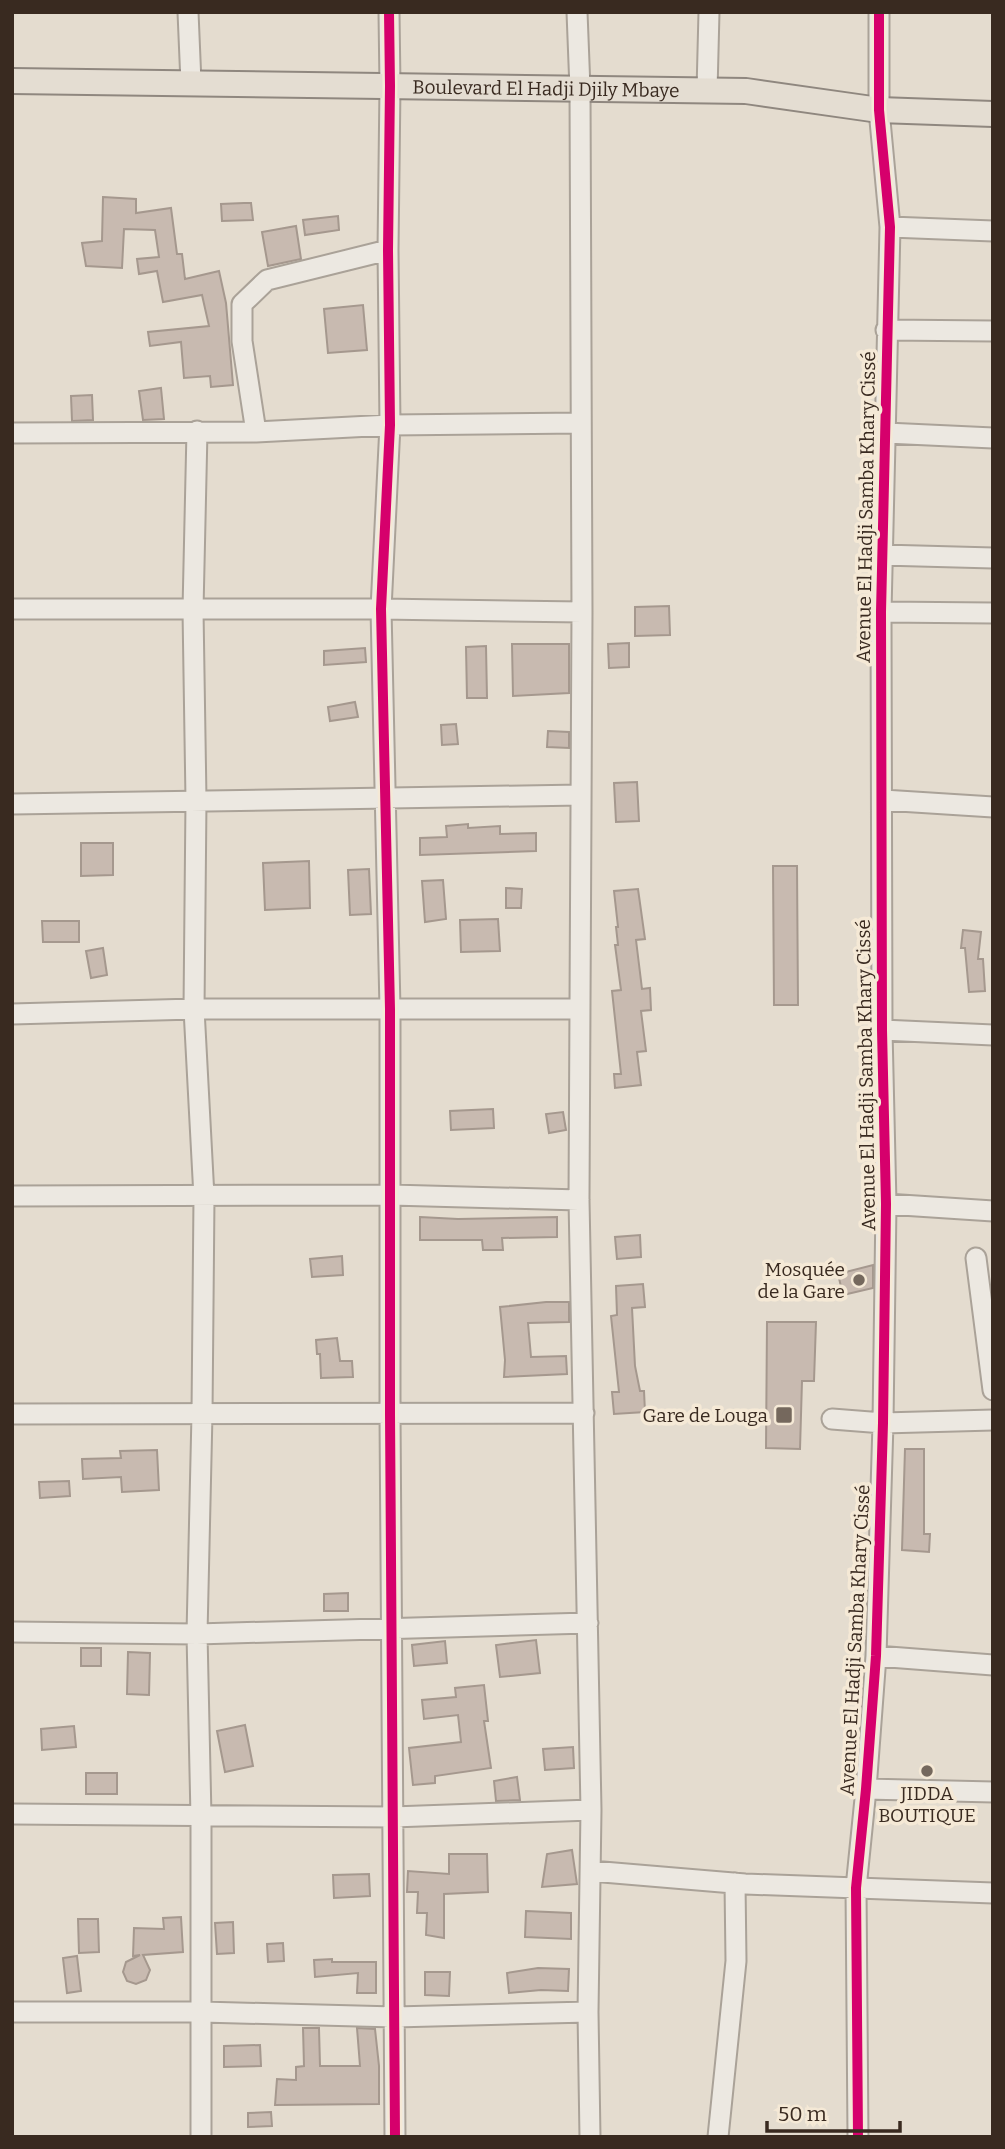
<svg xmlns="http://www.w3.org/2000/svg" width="1005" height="2149" viewBox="0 0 1005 2149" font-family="Bitter,serif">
  <rect width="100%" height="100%" fill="#e4dccf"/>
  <path fill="#c8bab0" stroke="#a5988e" stroke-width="2" d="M 103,197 L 136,199 L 136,213 L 171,208 L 177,254 L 182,254 L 185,279 L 219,271 L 226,303 L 233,385 L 211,387 L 210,376 L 184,378 L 181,342 L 150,346 L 148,332 L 209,326 L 202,295 L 163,302 L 157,271 L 139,274 L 137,259 L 159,257 L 155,230 L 124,229 L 122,268 L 86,266 L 82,243 L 102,241 Z
    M 244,203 L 251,203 L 253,220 L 222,221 L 221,204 Z
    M 338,216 L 339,230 L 305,235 L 303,220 Z
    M 296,226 L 301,259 L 268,266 L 262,232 Z
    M 363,305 L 367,350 L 328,353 L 324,309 Z
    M 161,388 L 164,419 L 143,420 L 139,391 Z
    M 92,395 L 93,420 L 72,421 L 71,396 Z
    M 669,606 L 670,635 L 635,636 L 635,607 Z
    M 629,643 L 629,667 L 609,668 L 608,644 Z
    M 512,644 L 569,644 L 569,693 L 513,696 Z
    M 486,646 L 487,698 L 467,698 L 466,647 Z
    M 365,648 L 366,662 L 324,665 L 324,651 Z
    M 355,702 L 358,717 L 330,721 L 328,707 Z
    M 456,724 L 458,744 L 442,745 L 441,725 Z
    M 548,731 L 569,732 L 569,748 L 547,747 Z
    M 637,782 L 639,821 L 616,822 L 614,783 Z
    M 468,824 L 468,828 L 500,826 L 500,834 L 536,833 L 536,851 L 420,855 L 420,838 L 447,837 L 446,826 Z
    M 81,843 L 113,843 L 113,875 L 81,876 Z
    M 309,861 L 310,908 L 265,910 L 263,863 Z
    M 773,866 L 797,866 L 798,1005 L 774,1005 Z
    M 369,869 L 371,914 L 350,915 L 348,870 Z
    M 443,880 L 446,919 L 425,922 L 422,881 Z
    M 506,888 L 522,889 L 521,908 L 506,908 Z
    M 638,889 L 645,939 L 636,940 L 642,989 L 650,988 L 651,1010 L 641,1011 L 646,1051 L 637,1052 L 641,1085 L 615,1088 L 614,1074 L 621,1074 L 612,991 L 621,990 L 615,945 L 618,945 L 616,927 L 618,927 L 614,891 Z
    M 498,919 L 500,951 L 461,952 L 460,920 Z
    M 42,921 L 79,921 L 79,942 L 43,942 Z
    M 963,930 L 981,932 L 978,959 L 983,959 L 985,991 L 969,992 L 965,948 L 961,948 Z
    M 103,948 L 107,975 L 91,978 L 86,951 Z
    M 493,1109 L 494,1128 L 451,1130 L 450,1111 Z
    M 563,1112 L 566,1130 L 549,1133 L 546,1114 Z
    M 420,1217 L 458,1219 L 557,1217 L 557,1237 L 502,1238 L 503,1250 L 483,1250 L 482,1240 L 420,1240 Z
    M 640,1235 L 641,1257 L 617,1259 L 615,1237 Z
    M 342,1256 L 343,1275 L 312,1277 L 310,1259 Z
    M 873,1265 L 873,1288 L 843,1295 L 838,1274 Z
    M 643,1284 L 645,1307 L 632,1308 L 635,1366 L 640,1391 L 644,1391 L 645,1412 L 614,1414 L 612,1392 L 619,1392 L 611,1316 L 617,1315 L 616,1286 Z
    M 546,1302 L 569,1302 L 569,1322 L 528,1323 L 531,1357 L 566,1356 L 567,1374 L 504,1377 L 505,1360 L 500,1307 Z
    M 767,1322 L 816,1322 L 814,1381 L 802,1381 L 800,1449 L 766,1448 Z
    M 337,1338 L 340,1361 L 352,1361 L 353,1377 L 321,1378 L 320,1354 L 317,1354 L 316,1340 Z
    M 905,1449 L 924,1449 L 924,1534 L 930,1534 L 929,1552 L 902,1550 Z
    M 157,1450 L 159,1490 L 122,1492 L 121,1477 L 83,1479 L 82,1459 L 121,1458 L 120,1451 Z
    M 69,1481 L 70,1496 L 40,1498 L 39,1482 Z
    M 348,1593 L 348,1611 L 324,1611 L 324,1594 Z
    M 536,1640 L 540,1673 L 500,1677 L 496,1645 Z
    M 445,1641 L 447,1663 L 414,1666 L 412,1645 Z
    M 81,1648 L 101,1648 L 101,1666 L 81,1666 Z
    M 128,1652 L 150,1653 L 149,1695 L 127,1694 Z
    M 484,1685 L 488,1721 L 484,1721 L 491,1768 L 435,1776 L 435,1783 L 413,1785 L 409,1748 L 461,1742 L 458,1715 L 424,1719 L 422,1700 L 456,1697 L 455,1688 Z
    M 245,1725 L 253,1766 L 225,1772 L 217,1731 Z
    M 74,1726 L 76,1747 L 42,1750 L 41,1729 Z
    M 573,1747 L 574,1768 L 545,1770 L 543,1749 Z
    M 86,1773 L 117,1773 L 117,1794 L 86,1794 Z
    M 517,1777 L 520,1800 L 496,1801 L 494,1781 Z
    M 572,1850 L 577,1884 L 542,1887 L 547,1854 Z
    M 449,1854 L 487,1854 L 488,1892 L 444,1894 L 444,1938 L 426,1935 L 427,1913 L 417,1913 L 418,1892 L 407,1892 L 408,1871 L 449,1874 Z
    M 369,1874 L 370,1896 L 334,1898 L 333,1875 Z
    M 526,1911 L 571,1913 L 571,1939 L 525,1937 Z
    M 181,1917 L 183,1952 L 143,1955 L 150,1970 L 146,1980 L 136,1984 L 127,1981 L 123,1972 L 126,1962 L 140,1955 L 133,1956 L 134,1928 L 164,1929 L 163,1918 Z
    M 78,1919 L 98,1919 L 99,1952 L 79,1953 Z
    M 233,1922 L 234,1953 L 217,1954 L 215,1923 Z
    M 283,1943 L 284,1961 L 268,1962 L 267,1944 Z
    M 77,1956 L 81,1991 L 67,1993 L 63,1958 Z
    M 332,1959 L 332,1962 L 376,1962 L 376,1993 L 357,1993 L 358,1973 L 315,1977 L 314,1960 Z
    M 538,1968 L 569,1969 L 568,1991 L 541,1990 L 509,1993 L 507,1973 Z
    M 425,1972 L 450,1972 L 449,1996 L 425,1995 Z
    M 303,2028 L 319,2028 L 320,2066 L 360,2066 L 357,2028 L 375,2029 L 379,2066 L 379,2104 L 275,2105 L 277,2079 L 296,2080 L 296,2067 L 304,2066 Z
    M 260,2045 L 261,2066 L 224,2067 L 224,2046 Z
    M 271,2112 L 272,2126 L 248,2127 L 248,2113 Z"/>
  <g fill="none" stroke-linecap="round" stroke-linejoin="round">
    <defs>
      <path id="minor" d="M 188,12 L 191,83
        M 389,12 L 390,86 L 388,250 L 390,425 L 381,609 L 390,1009 L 390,1414 L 395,2137
        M 577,12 L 580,89 L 582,612 L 579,1200 L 591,1810 L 588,2012 L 590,2137
        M 707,91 L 709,12
        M 890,227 L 993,231
        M 886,330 L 993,331
        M 197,431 L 193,610 L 196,800 L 194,1009 L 204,1197 L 202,1414 L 197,1634 L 201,1817 L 201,2137
        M 256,432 L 242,341 L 242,304 L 267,280 L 388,250
        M 12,433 L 256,432 L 390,425 L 581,423
        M 886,433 L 993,438
        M 882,555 L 993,558
        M 12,609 L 381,609 L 582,612
        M 881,612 L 993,613
        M 883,800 L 993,807
        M 12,804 L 581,795
        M 12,1014 L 194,1009 L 580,1009
        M 882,1030 L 993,1035
        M 12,1196 L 391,1195 L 579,1200
        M 886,1204 L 993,1211
        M 976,1258 L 993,1390
        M 12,1414 L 584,1413
        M 832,1419 L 883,1423 L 993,1420
        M 12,1632 L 197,1634 L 588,1623
        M 876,1656 L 993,1665
        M 866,1789 L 993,1792
        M 12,1814 L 393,1817 L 591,1810
        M 591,1871 L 745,1884 L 993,1893
        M 12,2012 L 202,2012 L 395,2017 L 588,2012
        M 718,2137 L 736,1961 L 735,1883
        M 858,2137 L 856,1888 L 866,1789 L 876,1656 L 883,1423 L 886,1204 L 882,1030 L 881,612 L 890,227 L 879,110 L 879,12"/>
      <g id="major">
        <path id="s1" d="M 12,81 L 746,91 L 879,110 L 993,114"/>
      </g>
    </defs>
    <use href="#minor" stroke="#aaa298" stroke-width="23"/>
    <use href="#major" stroke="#8f877f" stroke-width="28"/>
    <use href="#minor" stroke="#ece8e1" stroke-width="19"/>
    <use href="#major" stroke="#e4ddd2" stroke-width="24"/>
    <defs>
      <path id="cycleway" d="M 389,12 L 390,86 L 388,250 L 390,425 L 381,609 L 390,1009 L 390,1414 L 395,2137
        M 858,2137 L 856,1888 L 866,1789 L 876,1656 L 883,1423 L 886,1204 L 882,1030 L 881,612 L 890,227 L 879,110 L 879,12"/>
    </defs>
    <use href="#cycleway" stroke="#f5e9d6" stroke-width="15"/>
    <use href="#cycleway" stroke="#d6006c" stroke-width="10"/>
  </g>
  <g fill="#75685d" stroke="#f5e9d6" stroke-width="2.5">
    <circle cx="859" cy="1280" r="7"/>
    <rect x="775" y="1406" width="18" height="18" rx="3.5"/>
    <circle cx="927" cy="1771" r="7"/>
  </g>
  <g text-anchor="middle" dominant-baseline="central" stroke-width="7" stroke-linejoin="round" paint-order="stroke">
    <g font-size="19" fill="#392a20" stroke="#f5e9d6">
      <text stroke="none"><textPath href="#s1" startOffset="534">Boulevard El Hadji Djily Mbaye</textPath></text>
      <text transform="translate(866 507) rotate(-89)">Avenue El Hadji Samba Khary Cissé</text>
      <text transform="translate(866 1075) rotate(-91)">Avenue El Hadji Samba Khary Cissé</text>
      <text transform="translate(855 1640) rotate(-87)">Avenue El Hadji Samba Khary Cissé</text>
    </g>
    <g font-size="19" fill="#392a20" stroke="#f5e9d6" text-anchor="end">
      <text x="845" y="1269">Mosquée<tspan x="845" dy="22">de la Gare</tspan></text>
      <text x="768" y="1415">Gare de Louga</text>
      <text x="927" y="1793" text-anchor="middle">JIDDA<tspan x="927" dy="22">BOUTIQUE</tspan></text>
    </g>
  </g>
  <rect width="1005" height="2149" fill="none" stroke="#392a20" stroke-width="28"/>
  <path d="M767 2121v10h133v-10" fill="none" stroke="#392a20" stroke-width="3.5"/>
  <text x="778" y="2121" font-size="21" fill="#392a20" stroke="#f5e9d6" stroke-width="5" paint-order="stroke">50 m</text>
</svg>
